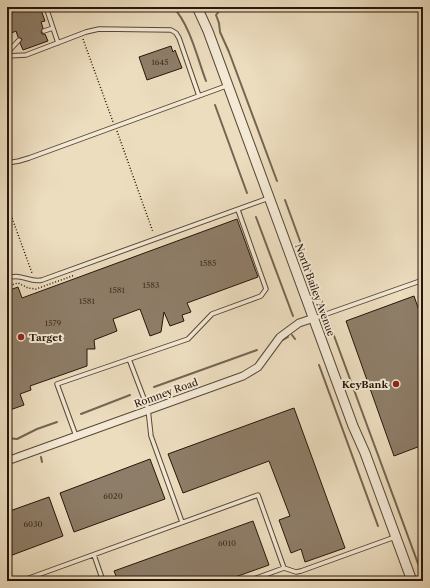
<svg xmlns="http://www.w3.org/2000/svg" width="430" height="588" viewBox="0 0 430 588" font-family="'Libre Caslon Text',serif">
  <rect width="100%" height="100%" fill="#ecddbf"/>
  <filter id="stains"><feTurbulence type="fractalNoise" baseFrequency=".005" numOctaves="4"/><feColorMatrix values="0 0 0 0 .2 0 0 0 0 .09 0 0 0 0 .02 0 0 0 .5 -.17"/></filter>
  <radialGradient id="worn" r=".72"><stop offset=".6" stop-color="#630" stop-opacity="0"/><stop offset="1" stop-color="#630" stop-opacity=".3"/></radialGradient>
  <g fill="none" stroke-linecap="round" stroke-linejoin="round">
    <path stroke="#756551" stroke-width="2" d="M 173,7 C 190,25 197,57 206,81
      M 229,7 L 220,10 L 216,15 L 219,23 L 220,32 L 229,52 L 277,181
      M 215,105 L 247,193
      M 285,200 L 304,252
      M 256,217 L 293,316
      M 308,264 L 325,310
      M 329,321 L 332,330
      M 333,333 L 423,577
      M 292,335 L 295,339
      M 281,341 L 288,337
      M 319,365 L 378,526
      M 154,387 L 257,350
      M 81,414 L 130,395
      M 7,438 L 17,439 L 37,429 L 57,422
      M 41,457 L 42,462"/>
  </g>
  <path fill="#8e7d68" stroke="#281609" d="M 7,7 L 40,7 L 45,21 L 41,22 L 43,28 L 41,32 L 42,34 L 45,34 L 48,41 L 23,50 L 20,43 L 22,39 L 18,37 L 16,31 L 7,35 Z
    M 171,46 L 173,52 L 175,50 L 182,68 L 147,80 L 139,57 Z
    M 237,219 L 258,277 L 187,303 L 191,312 L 182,315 L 184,321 L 170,326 L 164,312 L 161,332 L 150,336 L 140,309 L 113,319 L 117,331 L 94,340 L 95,349 L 87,349 L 87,366 L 30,386 L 31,390 L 20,394 L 24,405 L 7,411 L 7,291 L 18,287 L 22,298 Z
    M 414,296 L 423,322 L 423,445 L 394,456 L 346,321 Z
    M 294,408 L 345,548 L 305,562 L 301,549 L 291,553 L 279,520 L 290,516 L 269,461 L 183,493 L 168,454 Z
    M 150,459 L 165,499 L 74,532 L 60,493 Z
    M 49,497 L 63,536 L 7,557 L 7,512 Z
    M 253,521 L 269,565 L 224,581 L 118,581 L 114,571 Z"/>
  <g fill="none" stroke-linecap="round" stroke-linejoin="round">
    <defs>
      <path id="service" d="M 46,7 L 58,43
        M 44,31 L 53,28
        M 7,53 L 19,40
        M 7,56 L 26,55 L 86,32 L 99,29 L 171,30 L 176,33 L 179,38 L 199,96
        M 7,163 L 19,161 L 29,158 L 226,86
        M 7,278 C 23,273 29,283 42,280 L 269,198
        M 315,318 L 423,280
        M 129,359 L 148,409 L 151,436 L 182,522
        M 76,436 L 57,384 L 188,339 L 212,314 L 261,296 L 266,289 L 238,210
        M 94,555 L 103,581
        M 21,581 L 258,495 L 284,568
        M 248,581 L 284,568 L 296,572 L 301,571 L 395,537"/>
      <path id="minor" d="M 7,461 L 243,376 L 258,367 L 280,337 L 299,323 L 314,318"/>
      <path id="tertiary" d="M 197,7 L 208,31 L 353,426 L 365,453 L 412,581"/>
    </defs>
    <use href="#service" stroke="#594836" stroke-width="5.5"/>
    <use href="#minor" stroke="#594836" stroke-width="9"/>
    <use href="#tertiary" stroke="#594836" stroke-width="11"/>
    <path stroke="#281609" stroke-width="1.5" stroke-dasharray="1 2" stroke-linecap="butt" d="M 83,39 L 113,122
      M 117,131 L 153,232
      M 7,204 L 32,273
      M 7,286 L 18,283 L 28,288 L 36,289 L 75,275"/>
    <use href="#service" stroke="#f3e9d5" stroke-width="3.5"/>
    <use href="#minor" stroke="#f3e9d5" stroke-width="7"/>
    <use href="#tertiary" stroke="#f3e9d5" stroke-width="9"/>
  </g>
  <g fill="#8f2418" stroke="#f3e9d5" stroke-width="1.5">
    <circle cx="21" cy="337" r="4"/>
    <circle cx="396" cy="384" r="4"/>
  </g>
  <g text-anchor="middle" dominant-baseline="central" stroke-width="4" stroke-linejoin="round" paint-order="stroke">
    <g font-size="8" fill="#423021">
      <text x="160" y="62">1645</text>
      <text x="208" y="263">1585</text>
      <text x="151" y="285">1583</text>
      <text x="117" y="290">1581</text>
      <text x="87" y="301">1581</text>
      <text x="53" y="323">1579</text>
      <text x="113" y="496">6020</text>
      <text x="33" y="524">6030</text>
      <text x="227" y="543">6010</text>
    </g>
    <g font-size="10" fill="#281609" stroke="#f3e9d5">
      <text transform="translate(315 290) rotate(70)">North Bailey Avenue</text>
      <text transform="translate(166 393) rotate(-20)">Romney Road</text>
    </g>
    <g font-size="10" font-weight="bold" fill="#281609" stroke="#f3e9d5" text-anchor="start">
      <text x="29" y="337">Target</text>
      <text x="388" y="384" text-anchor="end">KeyBank</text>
    </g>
  </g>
  <rect width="430" height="588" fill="none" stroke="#ecddbf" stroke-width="24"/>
  <rect x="8" y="8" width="414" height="572" fill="none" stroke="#281609" stroke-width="2"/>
  <rect x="12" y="12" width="406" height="564" fill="none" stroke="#281609"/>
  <rect width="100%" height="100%" filter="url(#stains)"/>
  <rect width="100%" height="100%" fill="url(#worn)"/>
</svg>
